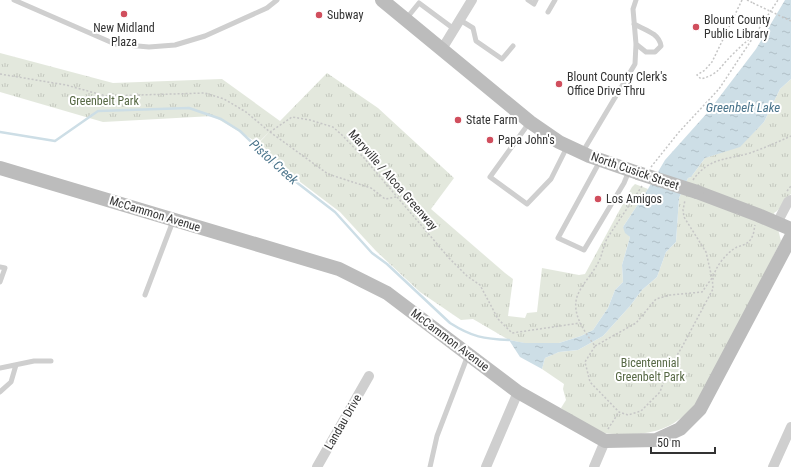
<svg xmlns="http://www.w3.org/2000/svg" width="791" height="467" viewBox="0 0 791 467" font-family="'Roboto Condensed',sans-serif">
  <defs>
    <pattern id="grass-tufts" width="24" height="20" patternUnits="userSpaceOnUse"><rect width="24" height="20" fill="#e3e8dd"/><path d="M3 7l-1-3M5 7V3M7 7l1-3M15 17l-1-3M17 17v-4M19 17l1-3" fill="none" stroke="#c3c7be"/></pattern>
    <pattern id="water-ripples" width="26" height="14" patternUnits="userSpaceOnUse"><rect width="26" height="14" fill="#cddee6"/><path d="M2 4q2-2 4 0t4 0M15 11q2-2 4 0t4 0" fill="none" stroke="#b0bfc6"/></pattern>
  </defs>
  <rect width="100%" height="100%" fill="#fff"/>
  <path fill="url(#grass-tufts)" d="M 0,53 L 113,83 L 222,79 L 280,121 L 327,73 L 378,108 L 454,178 L 431,209 L 505,273 L 513,279 L 508,316 L 525,318 L 527,313 L 537,312 L 542,268 L 579,275 L 585,274 L 632,187 L 635,184 L 648,189 L 623,227 L 630,237 L 622,265 L 623,282 L 615,290 L 608,308 L 593,330 L 581,336 L 559,343 L 524,343 L 509,340 L 473,319 L 461,320 L 420,292 L 376,251 L 340,212 L 291,175 L 258,144 L 271,130 L 258,143 L 213,116 L 103,122 L 0,92 Z
    M 791,79 L 791,194 C 783,200 781,210 774,213 L 781,241 L 698,403 C 673,428 657,435 621,434 C 611,434 601,434 591,430 C 581,424 571,415 561,408 L 566,400 L 563,389 L 564,384 L 542,369 L 545,358 L 559,352 L 578,350 L 603,336 L 630,306 L 642,290 L 657,277 L 666,252 L 676,242 L 679,198 L 688,178 L 691,177 L 705,158 L 740,146 L 764,122 L 780,89 Z"/>
  <path fill="url(#water-ripples)" d="M 785,0 L 791,0 L 791,79 L 780,89 L 764,122 L 740,147 L 705,158 L 691,177 L 688,178 L 679,198 L 676,242 L 666,252 L 657,277 L 642,290 L 630,306 L 603,336 L 578,350 L 559,352 L 545,358 L 542,369 L 520,357 L 509,340 L 525,343 L 559,343 L 581,336 L 593,330 L 608,308 L 615,290 L 623,282 L 622,265 L 630,237 L 625,233 L 623,227 L 648,189 L 665,160 L 708,112 L 756,49 Z"/>
  <g fill="none" stroke-linecap="round" stroke-linejoin="round">
    <path stroke="#cddee6" stroke-width="2.5" d="M 0,132 L 55,141 L 98,111 L 189,108 L 221,119 L 240,131 L 278,168 L 335,212 L 372,253 L 387,264 L 450,323 C 472,337 484,339 509,340"/>
    <path stroke="#c6c6c6" stroke-width="1.5" stroke-dasharray="2 2" stroke-linecap="butt" d="M 742,0 L 712,62 L 705,70 L 697,75 L 701,79 C 719,74 719,68 731,56 C 739,48 746,41 755,35
      M 747,0 L 753,3
      M 0,74 L 66,85 L 106,96 L 205,93 L 224,99 L 246,112 L 270,132 L 292,117 L 310,120 L 333,127 L 343,136 L 364,158 L 449,258 L 467,276 L 480,285 L 498,319 L 512,333 L 580,323
      M 270,132 L 328,174 L 371,188 L 385,199 L 396,197
      M 651,167 L 679,132 L 719,89 L 778,0
      M 693,180 C 709,157 727,160 750,153 C 764,148 778,142 791,136
      M 642,186 L 608,237 C 603,245 603,254 598,263 C 593,273 584,282 579,292 C 569,311 584,331 595,346 L 585,362 L 590,382 L 619,412 L 628,415 L 641,411 L 660,392 L 667,372 L 682,347 L 713,289 C 713,286 712,282 713,279 C 714,268 727,252 737,247 C 743,245 749,244 752,237 C 754,234 754,229 755,225
      M 787,191 L 791,186
      M 595,346 L 636,323 L 656,299 L 670,295 L 702,292 L 712,278 L 706,252 L 684,217 L 683,210 L 685,200
      M 608,429 L 619,412"/>
    <path stroke="#cfcfcf" stroke-width="5" d="M 14,0 L 115,44 L 149,47 L 175,45 L 205,36 L 267,8 L 277,0
      M 528,0 L 534,4 L 536,0
      M 548,12 L 555,0
      M 406,19 L 419,3 L 454,29
      M 460,20 L 473,28 L 476,41 L 502,59 L 513,46
      M 634,24 C 645,30 659,33 661,46 L 655,52 L 646,52 L 636,44
      M 529,123 L 490,177 L 527,204 L 551,179 L 567,147
      M 582,153 L 635,64 L 636,44 L 633,9 L 636,0
      M 600,161 L 558,238 L 584,250 L 624,183 L 629,171
      M 0,267 L 5,268 L 0,282
      M 145,295 L 173,221
      M 0,368 L 34,361 L 51,361
      M 0,392 L 11,382 L 16,365
      M 430,467 L 437,436 L 468,355"/>
    <path stroke="#cfcfcf" stroke-width="10" d="M 442,49 L 472,0
      M 777,223 L 788,202 L 791,200
      M 317,467 L 369,376
      M 486,467 L 518,392
      M 594,467 L 605,441
      M 773,467 L 791,427"/>
    <path stroke="#bcbcbc" stroke-width="14" d="M 382,0 L 530,122 L 559,142 L 589,156 L 638,173
      M 0,168 L 339,269 L 387,293 L 518,392 L 605,441 L 656,440 L 680,429 L 700,409 L 791,237
      M 697,192 L 758,215 L 791,229"/>
    <path stroke="#c6c6c6" stroke-width="1.5" stroke-dasharray="2 2" stroke-linecap="butt" d="M 753,3 L 791,21"/>
    <path stroke="#bcbcbc" stroke-width="14" d="M 638,173 L 697,192"/>
  </g>
  <g fill="#d04e5d" stroke="#fff" stroke-width="1.5">
    <circle cx="124" cy="14" r="4"/>
    <circle cx="319" cy="15" r="4"/>
    <circle cx="696" cy="27" r="4"/>
    <circle cx="559" cy="84" r="4"/>
    <circle cx="458" cy="120" r="4"/>
    <circle cx="490" cy="140" r="4"/>
    <circle cx="598" cy="199" r="4"/>
  </g>
  <g text-anchor="middle" dominant-baseline="central" stroke-width="4" stroke-linejoin="round" paint-order="stroke">
    <g font-size="12" fill="#323232" stroke="#fff" text-anchor="start">
      <text x="327" y="15">Subway</text>
      <text x="704" y="20">Blount County<tspan x="704" dy="14">Public Library</tspan></text>
      <text x="124" y="28" text-anchor="middle">New Midland<tspan x="124" dy="14">Plaza</tspan></text>
      <text x="567" y="77">Blount County Clerk's<tspan x="567" dy="14">Office Drive Thru</tspan></text>
      <text x="466" y="120">State Farm</text>
      <text x="498" y="140">Papa John's</text>
      <text x="606" y="199">Los Amigos</text>
    </g>
    <g font-size="12" fill="#576945" stroke="#fff">
      <text x="104" y="101">Greenbelt Park</text>
      <text x="650" y="363">Bicentennial<tspan x="650" dy="14">Greenbelt Park</tspan></text>
    </g>
    <g font-size="12" fill="#323232" stroke="#fff">
      <text transform="translate(635 171) rotate(19)">North Cusick Street</text>
      <text transform="translate(393 180) rotate(49)">Maryville / Alcoa Greenway</text>
      <text transform="translate(155 214) rotate(17)">McCammon Avenue</text>
      <text transform="translate(450 340) rotate(37)">McCammon Avenue</text>
      <text transform="translate(343 422) rotate(-60)">Landau Drive</text>
    </g>
    <g font-size="13" font-style="italic" fill="#4a748b" stroke="#fff">
      <text x="743" y="107">Greenbelt Lake</text>
      <text transform="translate(274 162) rotate(42)">Pistol Creek</text>
    </g>
  </g>
  <path d="M651 447v6h64v-6" fill="none" stroke="#323232" stroke-width="2"/>
  <text x="657" y="447" font-size="12" fill="#323232" stroke="#ffffff" stroke-width="3" paint-order="stroke">50 m</text>
</svg>
